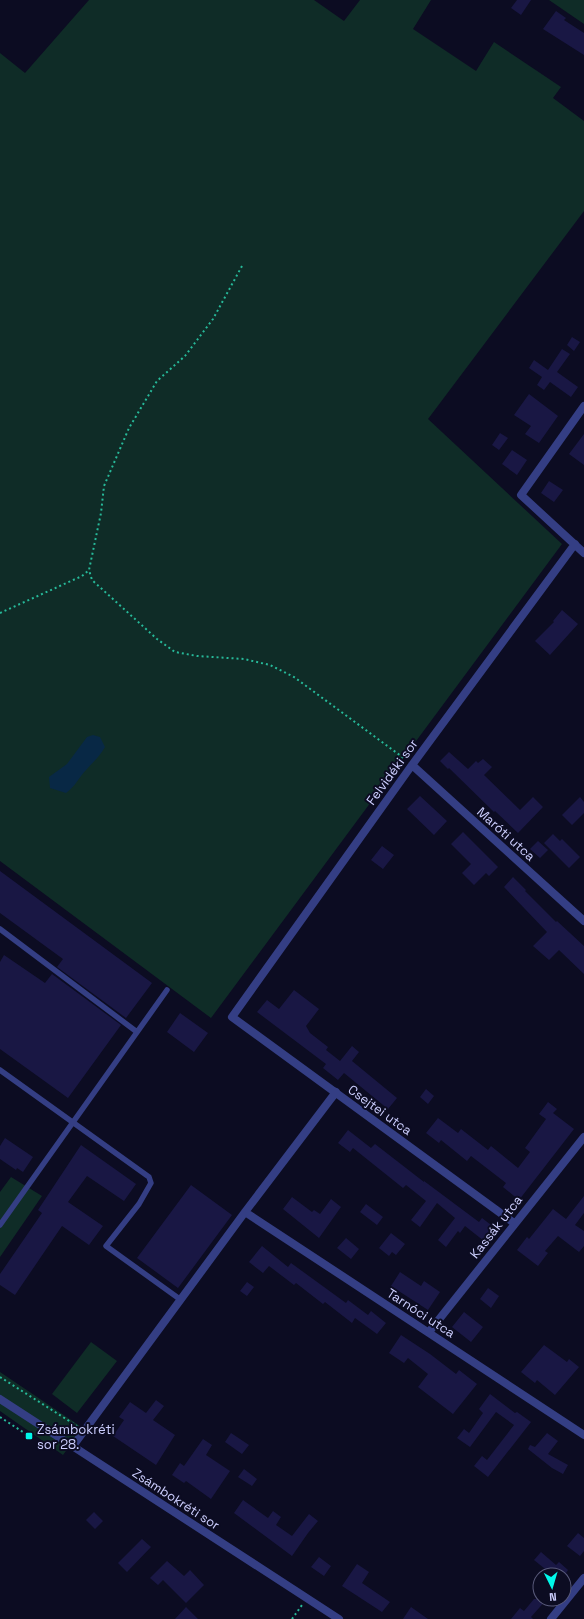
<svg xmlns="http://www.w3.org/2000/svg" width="584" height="1619" viewBox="0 0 584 1619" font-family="'Space Grotesk',sans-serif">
  <rect width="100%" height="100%" fill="#0c0c22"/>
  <path fill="#0f2c27" d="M 89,0 L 314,0 L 344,21 L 360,0 L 431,0 L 413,29 L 476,71 L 494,42 L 561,87 L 553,98 L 584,121 L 584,211 L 428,419 L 562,544 L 211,1018 L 0,861 L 0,53 L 25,73 Z
    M 549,0 L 584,0 L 584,24 Z
    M 11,1177 L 42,1196 L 0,1257 L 0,1192 Z
    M 91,1342 L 117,1361 L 77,1413 L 52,1394 Z
    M 0,1372 L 80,1426 L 79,1433 L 63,1455 L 0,1411 Z"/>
  <path fill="#082845" d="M 93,735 L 100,737 L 105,747 C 100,756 93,762 87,769 C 79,777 75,787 66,793 L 50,788 L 49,777 L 67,764 L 87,737 Z"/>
  <path fill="#191744" d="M 517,0 L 531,0 L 521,15 L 511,8 Z
    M 556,11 L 566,18 L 564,20 L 584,33 L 584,55 L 543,29 Z
    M 572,337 L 580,342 L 574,351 L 567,345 Z
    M 562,349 L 570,354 L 557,372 L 578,387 L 571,397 L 550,382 L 544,390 L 537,385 L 542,377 L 529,368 L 534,360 L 548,370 Z
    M 529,394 L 558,416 L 539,443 L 525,434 L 531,426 L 514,415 Z
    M 500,433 L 508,438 L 499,450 L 492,445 Z
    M 584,434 L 584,465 L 569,454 Z
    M 512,450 L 527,460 L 517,475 L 502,464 Z
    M 549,481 L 563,490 L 554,502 L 541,493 Z
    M 562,610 L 578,624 L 550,655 L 535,641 L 554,622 L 553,621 Z
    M 449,752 L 468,769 L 476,761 L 478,763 L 483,759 L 492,767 L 484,775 L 520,810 L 533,797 L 543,807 L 518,833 L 495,811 L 494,812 L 449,768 L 448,769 L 440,761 Z
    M 420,796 L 447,821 L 434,835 L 407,809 Z
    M 580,797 L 584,802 L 584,813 L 572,825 L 562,815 Z
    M 463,832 L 498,867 L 489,876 L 486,873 L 474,885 L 462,873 L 471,864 L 451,844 Z
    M 553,834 L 560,841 L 562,839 L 580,857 L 569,868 L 544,843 Z
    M 538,841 L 548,850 L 540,858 L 530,849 Z
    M 382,846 L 394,855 L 383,869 L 371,860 Z
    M 0,871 L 152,983 L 126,1018 L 57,967 L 63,959 L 0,913 Z
    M 513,877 L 526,890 L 525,891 L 556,922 L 557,921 L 584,946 L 584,974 L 559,950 L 549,960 L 533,946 L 547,932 L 504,887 Z
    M 4,955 L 45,983 L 52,974 L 121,1025 L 68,1098 L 0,1049 L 0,962 Z
    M 294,990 L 319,1009 L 306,1026 L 310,1033 L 328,1047 L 326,1050 L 340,1061 L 352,1046 L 359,1052 L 352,1061 L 397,1098 L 388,1109 L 344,1073 L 338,1080 L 323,1068 L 326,1064 L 257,1012 L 267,1000 L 279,1009 Z
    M 180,1013 L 208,1033 L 194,1052 L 167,1032 Z
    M 426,1089 L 434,1096 L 428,1104 L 420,1097 Z
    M 548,1102 L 557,1109 L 553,1113 L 574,1129 L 519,1200 L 503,1187 L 506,1183 L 471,1156 L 467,1161 L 441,1140 L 439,1143 L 426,1133 L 438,1118 L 458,1133 L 461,1129 L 488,1150 L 491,1146 L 518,1168 L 530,1152 L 525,1148 L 546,1119 L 539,1114 Z
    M 348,1130 L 371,1148 L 375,1144 L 424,1182 L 424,1181 L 479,1222 L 482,1218 L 495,1228 L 484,1241 L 465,1226 L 460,1233 L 458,1231 L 446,1247 L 438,1240 L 455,1218 L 437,1203 L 420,1227 L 411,1220 L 426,1201 L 406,1185 L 403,1188 L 353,1148 L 350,1152 L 338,1143 Z
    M 5,1138 L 33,1157 L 23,1172 L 17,1168 L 16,1170 L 0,1159 L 0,1146 Z
    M 81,1145 L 136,1184 L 124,1201 L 87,1176 L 68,1202 L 103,1226 L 89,1245 L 62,1226 L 15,1295 L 0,1285 L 0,1274 L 42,1213 L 38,1210 Z
    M 191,1185 L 232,1215 L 178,1288 L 137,1258 Z
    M 584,1196 L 584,1213 L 575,1225 L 584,1231 L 584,1246 L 579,1252 L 558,1236 L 545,1251 L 548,1253 L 538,1266 L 517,1250 L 527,1237 L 529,1239 L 553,1209 L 566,1219 Z
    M 292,1197 L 312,1212 L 314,1210 L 320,1214 L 331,1199 L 341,1207 L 319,1238 L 283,1209 Z
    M 366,1204 L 383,1217 L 377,1225 L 360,1212 Z
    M 391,1233 L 405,1244 L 396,1255 L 392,1252 L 389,1256 L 379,1248 Z
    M 346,1238 L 359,1249 L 351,1259 L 337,1248 Z
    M 262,1246 L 288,1267 L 291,1263 L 346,1303 L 348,1300 L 368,1315 L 371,1311 L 386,1323 L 377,1334 L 355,1318 L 352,1323 L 325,1302 L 323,1304 L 296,1283 L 294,1285 L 269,1266 L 263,1273 L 249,1262 Z
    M 400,1272 L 421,1286 L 424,1281 L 440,1292 L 428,1310 L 391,1286 Z
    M 247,1282 L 254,1287 L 247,1296 L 240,1291 Z
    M 488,1288 L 499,1296 L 491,1308 L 480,1299 Z
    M 464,1312 L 483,1327 L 471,1342 L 452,1327 Z
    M 401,1335 L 430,1354 L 456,1374 L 459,1370 L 477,1384 L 453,1414 L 418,1387 L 428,1374 L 408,1358 L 404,1363 L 389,1353 Z
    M 544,1345 L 567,1362 L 569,1359 L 579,1367 L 555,1395 L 537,1380 L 535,1383 L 521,1372 Z
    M 490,1394 L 515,1413 L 517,1412 L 531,1422 L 488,1477 L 474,1466 L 482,1456 L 487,1460 L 514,1425 L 496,1412 L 470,1447 L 457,1438 L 464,1429 L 469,1433 L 483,1413 L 479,1409 Z
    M 156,1400 L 164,1406 L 153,1420 L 175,1435 L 156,1465 L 113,1436 L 124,1420 L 119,1417 L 130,1402 L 146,1413 Z
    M 231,1433 L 249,1445 L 242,1454 L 225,1442 Z
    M 547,1433 L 558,1441 L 548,1454 L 568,1465 L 563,1474 L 552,1468 L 528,1449 L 530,1445 L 535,1447 Z
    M 203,1439 L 212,1445 L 206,1455 L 230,1471 L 211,1499 L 186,1481 L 184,1483 L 172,1475 L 180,1463 L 184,1466 Z
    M 244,1469 L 257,1479 L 252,1486 L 238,1477 Z
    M 243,1500 L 268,1518 L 273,1511 L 281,1517 L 276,1525 L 292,1536 L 309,1514 L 318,1521 L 308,1533 L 292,1556 L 234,1513 Z
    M 94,1512 L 103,1521 L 95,1529 L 86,1520 Z
    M 578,1533 L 584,1538 L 584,1551 L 580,1556 L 567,1546 Z
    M 142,1539 L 151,1547 L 127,1572 L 118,1563 Z
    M 541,1552 L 556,1565 L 559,1562 L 568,1570 L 566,1573 L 568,1575 L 548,1575 L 550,1573 L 534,1560 Z
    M 319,1557 L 331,1566 L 324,1576 L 311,1567 Z
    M 167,1561 L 184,1576 L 190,1570 L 204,1585 L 186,1603 L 163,1580 L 158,1585 L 150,1578 Z
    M 357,1564 L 369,1572 L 362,1583 L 390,1602 L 382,1612 L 342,1586 Z
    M 534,1599 L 547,1599 L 531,1617 L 533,1619 L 511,1619 L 520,1608 L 524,1611 Z
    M 186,1607 L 198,1619 L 175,1619 Z
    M 411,1607 L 428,1619 L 403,1619 Z"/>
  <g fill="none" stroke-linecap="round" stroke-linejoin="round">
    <path stroke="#27b999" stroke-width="2" stroke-dasharray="2 3" stroke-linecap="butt" d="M 242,266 L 213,319 L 185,356 L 157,381 L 129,428 L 104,486 L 101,513 L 89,570 L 92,580 L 157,639 L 175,652 L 197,656 L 244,659 L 270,665 L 294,677 L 405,759
      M 0,613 L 82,576 L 89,570
      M 0,1377 L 77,1426
      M 0,1417 L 29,1436
      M 292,1619 L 302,1605"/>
    <path stroke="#343e84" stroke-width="5.5" d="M 0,929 L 137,1032
      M 0,1070 L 149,1177 L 151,1183 L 139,1204 L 106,1246 L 181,1300
      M 0,1225 L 167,990"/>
    <path stroke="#343e84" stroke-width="8" d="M 584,406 L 521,495 L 584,553
      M 412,765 L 584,921
      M 245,1212 L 584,1435
      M 514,1223 L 232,1017 L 412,765 L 575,544
      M 429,1332 L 584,1137
      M 73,1446 L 245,1212 L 336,1092
      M 551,1619 L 584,1578"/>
    <path stroke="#343e84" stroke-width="8" d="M 0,1399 L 339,1619"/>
  </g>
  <rect fill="#00f8ea" stroke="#0c0c22" stroke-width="1.5" x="25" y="1432" width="8" height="8" rx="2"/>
  <g text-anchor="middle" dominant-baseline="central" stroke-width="4" stroke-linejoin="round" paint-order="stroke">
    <g font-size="13" fill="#cdcfff" stroke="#0c0c22">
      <text transform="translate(392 772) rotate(-54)">Felvidéki sor</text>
      <text transform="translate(506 834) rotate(42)">Maróti utca</text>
      <text transform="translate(380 1110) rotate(36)">Csejtei utca</text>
      <text transform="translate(496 1227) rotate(-52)">Kassák utca</text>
      <text transform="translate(421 1313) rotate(33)">Tarnóci utca</text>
      <text transform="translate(176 1499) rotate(33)">Zsámbokréti sor</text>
    </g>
    <g font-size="13" fill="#cdcfff" stroke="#0c0c22" text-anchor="start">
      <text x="37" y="1429">Zsámbokréti<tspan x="37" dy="15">sor 28.</tspan></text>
    </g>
  </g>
  <g transform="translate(552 1587) rotate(175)"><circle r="19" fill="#0c0c22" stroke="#595a7a"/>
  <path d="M0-3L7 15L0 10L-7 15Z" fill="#00f8ea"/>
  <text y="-6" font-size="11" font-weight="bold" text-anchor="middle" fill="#cdcfff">N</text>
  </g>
</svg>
